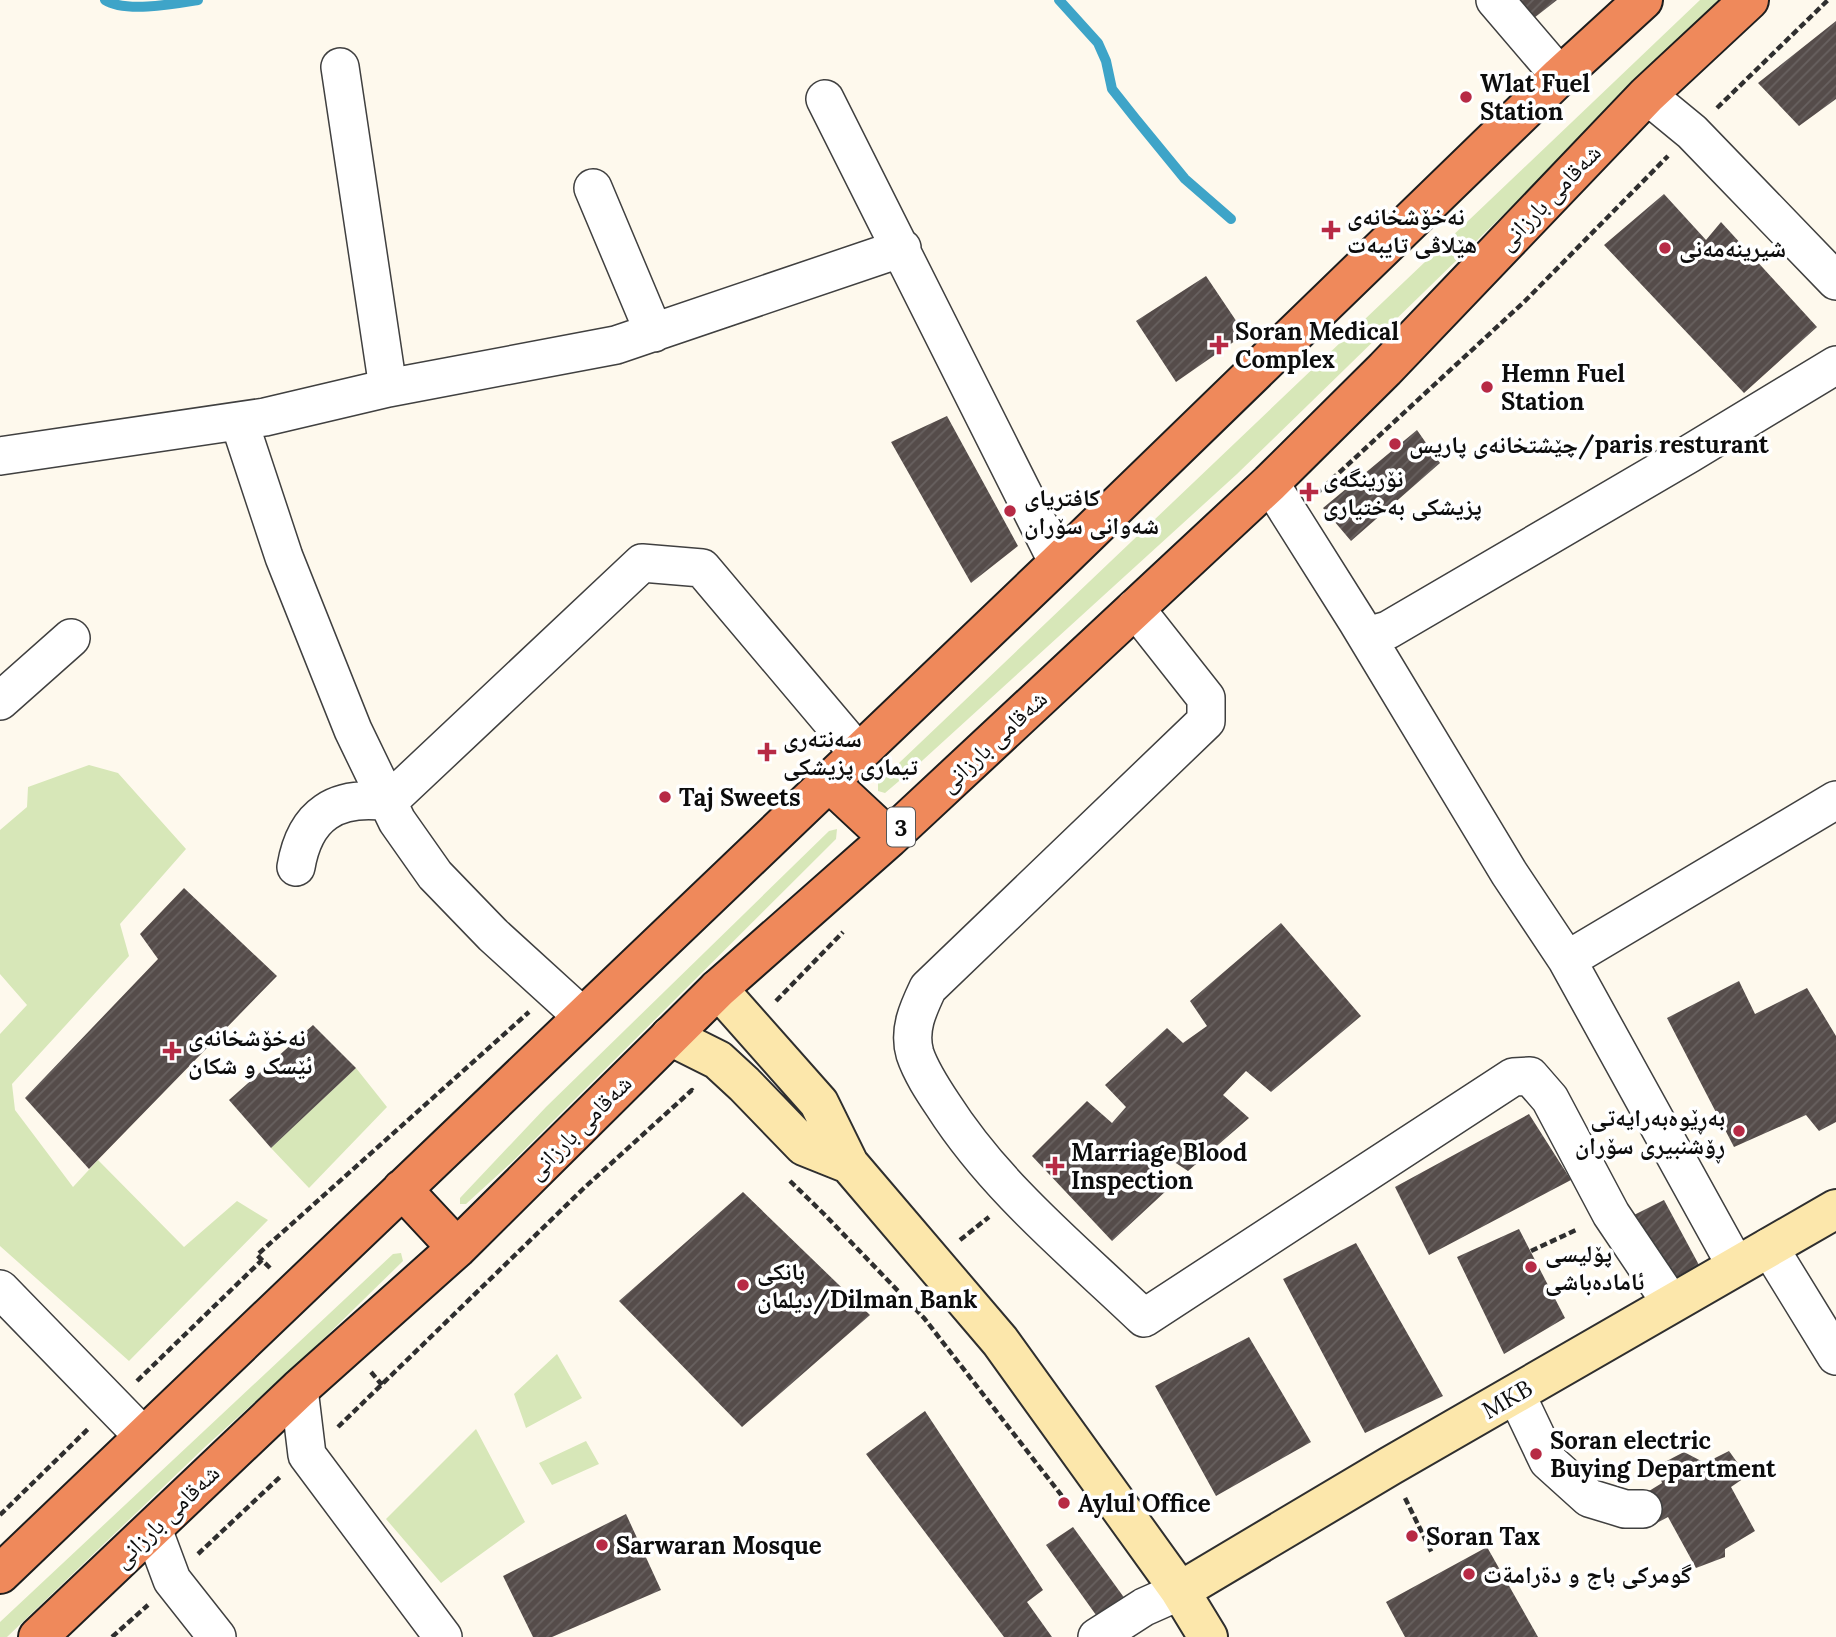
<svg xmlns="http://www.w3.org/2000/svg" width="1836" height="1637" viewBox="0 0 1836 1637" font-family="Lora,'Noto Naskh Arabic',serif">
  <defs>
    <pattern id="building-hatch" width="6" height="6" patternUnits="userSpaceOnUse" patternTransform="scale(1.75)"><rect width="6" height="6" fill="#554c4a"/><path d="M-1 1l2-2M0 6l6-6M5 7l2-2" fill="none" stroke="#686160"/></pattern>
  </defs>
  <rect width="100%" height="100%" fill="#fef9ed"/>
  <path fill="#d7e7b8" d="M 1700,0 L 1724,0 L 1237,474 L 912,770 L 885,793 L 878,791 L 878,783 Z
    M 89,765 L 118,773 L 186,849 L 120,924 L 129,956 L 12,1084 L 15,1110 L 73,1187 L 98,1160 L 184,1247 L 237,1201 L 268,1220 L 129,1361 L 0,1246 L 0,1034 L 27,1005 L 0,974 L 0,830 L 27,807 L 28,787 Z
    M 837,829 L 836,839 L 512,1162 L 466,1204 L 460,1204 L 460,1198 L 546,1107 L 829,831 Z
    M 356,1068 L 387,1107 L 309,1188 L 271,1148 Z
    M 401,1253 L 403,1261 L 312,1350 L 206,1446 L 7,1637 L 0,1637 L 0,1622 L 393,1254 Z
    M 557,1354 L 582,1398 L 526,1428 L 514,1394 Z
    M 476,1429 L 525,1522 L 441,1583 L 386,1519 Z
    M 586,1441 L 599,1464 L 552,1485 L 539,1463 Z"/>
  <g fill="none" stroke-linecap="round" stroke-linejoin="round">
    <path stroke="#3ea4c8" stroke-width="10" d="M 105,0 C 125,13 174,4 198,0
      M 1059,0 L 1098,43 L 1106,61 L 1112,89 L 1135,118 L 1185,179 L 1231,219"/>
  </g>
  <path fill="url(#building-hatch)" d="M 1518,0 L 1557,0 L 1534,18 Z
    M 1836,21 L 1836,99 L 1799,126 L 1758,83 Z
    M 1664,194 L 1706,240 L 1721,222 L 1817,327 L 1744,393 L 1604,245 Z
    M 1206,276 L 1245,334 L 1176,382 L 1136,321 Z
    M 947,416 L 1018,546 L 971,583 L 891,442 Z
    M 1417,430 L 1440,463 L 1351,541 L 1323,508 Z
    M 184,888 L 277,976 L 89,1169 L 25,1098 L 158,959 L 140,934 Z
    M 1281,923 L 1361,1016 L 1271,1092 L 1246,1071 L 1223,1095 L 1249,1118 L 1188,1171 L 1159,1152 L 1149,1166 L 1167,1190 L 1112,1241 L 1032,1156 L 1087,1101 L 1112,1123 L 1126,1107 L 1105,1085 L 1167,1028 L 1183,1043 L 1207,1026 L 1190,1001 Z
    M 1739,981 L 1755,1014 L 1807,988 L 1836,1036 L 1836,1122 L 1819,1131 L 1806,1115 L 1734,1147 L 1667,1018 Z
    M 313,1025 L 356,1068 L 271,1148 L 229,1100 Z
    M 1529,1114 L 1571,1180 L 1429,1255 L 1395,1187 Z
    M 743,1192 L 870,1315 L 742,1427 L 619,1301 Z
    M 1664,1200 L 1699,1265 L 1671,1280 L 1630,1217 Z
    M 1519,1229 L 1565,1318 L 1504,1354 L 1457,1257 Z
    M 1356,1243 L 1443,1396 L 1365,1433 L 1283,1279 Z
    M 1249,1337 L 1311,1442 L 1216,1496 L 1155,1386 Z
    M 925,1411 L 1043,1590 L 1027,1602 L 1052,1637 L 1004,1637 L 866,1454 Z
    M 1729,1451 L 1747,1476 L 1731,1487 L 1755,1531 L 1725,1549 L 1725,1557 L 1696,1568 L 1668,1517 L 1653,1525 L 1636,1499 L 1662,1483 L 1657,1466 L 1684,1452 L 1705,1463 Z
    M 626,1514 L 661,1590 L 552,1637 L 533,1637 L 503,1576 Z
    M 1073,1527 L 1128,1603 L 1101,1622 L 1046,1545 Z
    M 1487,1547 L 1538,1637 L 1405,1637 L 1386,1602 Z"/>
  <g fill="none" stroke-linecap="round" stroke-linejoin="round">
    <defs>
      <path id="street" d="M 1495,0 L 1560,76
        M 340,67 L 388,388
        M 1647,95 L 1692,132 L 1836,281
        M 825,99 L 1058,563
        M 593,188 L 654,333
        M 239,421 L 284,557 L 353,730 L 397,821 L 435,875 L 493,935 L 583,1017
        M 0,456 L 265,417 L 388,388 L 616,345 L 902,248
        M 1270,483 L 1357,621 L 1509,873 L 1567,960 L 1736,1266
        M 1135,608 L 1206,698 L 1206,721 L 928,988 C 918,1009 908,1030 915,1054 C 921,1072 933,1090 943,1105 C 996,1188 1074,1251 1144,1318 L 1513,1077 L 1530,1076 L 1550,1099 L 1611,1214 L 1671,1303
        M 1367,636 L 1388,630 L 1689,454 L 1836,365
        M 0,701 L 71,638
        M 296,867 C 305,814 336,795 388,802 L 642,563 L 702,568 L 859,754
        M 1567,960 L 1836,800
        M 1769,1247 L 1836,1356
        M 0,1289 L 144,1437
        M 299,1389 L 307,1455 L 443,1637
        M 1516,1394 L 1548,1461 L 1589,1498 L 1625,1509 L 1643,1509
        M 153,1529 L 172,1580 L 217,1637
        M 1097,1637 L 1144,1607 L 1180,1591"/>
      <path id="secondary" d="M 718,989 L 819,1103 L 849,1164 L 1000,1341 L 1180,1591 L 1208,1637
        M 670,1036 L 718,1060 L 744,1084 L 804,1146 L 849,1164
        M 1180,1591 L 1390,1466 L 1836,1209"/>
      <path id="highway" d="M 829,782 L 889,838
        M 402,1189 L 457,1248
        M 0,1574 L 1058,563 L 1560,76 L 1643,0
        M 38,1637 L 299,1389 L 457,1248 L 718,989 L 889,838 L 1270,483 L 1385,369 L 1647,95 L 1749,0"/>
    </defs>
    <use href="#street" stroke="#404040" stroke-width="40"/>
    <use href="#secondary" stroke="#2f2f2f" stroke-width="42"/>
    <use href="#highway" stroke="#1e1e1e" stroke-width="42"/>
    <path stroke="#2f2f2f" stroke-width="4.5" stroke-dasharray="7 3.5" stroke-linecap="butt" d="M 1717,108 L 1828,0
      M 1316,494 L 1525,301 L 1668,156
      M 776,1001 L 843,932
      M 790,1181 L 824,1214 L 924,1318 L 1065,1500
      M 960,1240 L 989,1217
      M 1531,1251 L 1578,1229
      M 270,1268 L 257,1255 L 529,1012
      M 371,1372 L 382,1385
      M 137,1381 L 262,1260
      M 338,1427 L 584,1188 L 692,1090 L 694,1092
      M 1405,1498 L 1432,1553
      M 0,1515 L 88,1429
      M 198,1554 L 281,1476
      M 112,1637 L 148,1605"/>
    <use href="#street" stroke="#fff" stroke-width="37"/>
    <use href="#secondary" stroke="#fce7ab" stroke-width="38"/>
    <use href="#highway" stroke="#ef895b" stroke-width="38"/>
  </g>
  <g fill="#b72a45" stroke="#fff" stroke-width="2.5">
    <circle cx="1466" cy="97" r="7"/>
    <path d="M1327.5 219.5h7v7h7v7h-7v7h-7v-7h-7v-7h7z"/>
    <circle cx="1665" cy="248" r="7"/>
    <path d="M1215.5 334.5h7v7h7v7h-7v7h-7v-7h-7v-7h7z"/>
    <circle cx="1487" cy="387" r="7"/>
    <circle cx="1395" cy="444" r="7"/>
    <path d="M1305.5 481.5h7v7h7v7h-7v7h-7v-7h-7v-7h7z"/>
    <circle cx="1010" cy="511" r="7"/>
    <path d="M763.5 741.5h7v7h7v7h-7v7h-7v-7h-7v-7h7z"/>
    <circle cx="665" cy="797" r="7"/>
    <path d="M168.5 1040.5h7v7h7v7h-7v7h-7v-7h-7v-7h7z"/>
    <circle cx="1739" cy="1131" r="7"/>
    <path d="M1051.5 1155.5h7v7h7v7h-7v7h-7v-7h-7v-7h7z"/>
    <circle cx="1531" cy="1267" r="7"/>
    <circle cx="743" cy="1285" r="7"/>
    <circle cx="1536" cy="1454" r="7"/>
    <circle cx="1064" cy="1503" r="7"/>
    <circle cx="1412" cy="1536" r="7"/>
    <circle cx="602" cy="1545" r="7"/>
    <circle cx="1469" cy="1574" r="7"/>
  </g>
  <g text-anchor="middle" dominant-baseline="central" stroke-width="7" stroke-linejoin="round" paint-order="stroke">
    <rect fill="#fff" stroke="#565656" stroke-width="2" x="887" y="807.5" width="28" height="39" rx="5"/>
    <g font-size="23" font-weight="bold" fill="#0d0d0d">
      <text x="901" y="827">3</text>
    </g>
    <g font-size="24" font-weight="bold" fill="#0d0d0d" stroke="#fff" text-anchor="start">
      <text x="1480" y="83">Wlat Fuel<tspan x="1480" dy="28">Station</tspan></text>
      <text x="1347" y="216">نەخۆشخانەی<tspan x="1347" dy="28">هێلاڤی تایبەت</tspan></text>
      <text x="1679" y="248">شیرینەمەنی</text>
      <text x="1235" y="331">Soran Medical<tspan x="1235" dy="28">Complex</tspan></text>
      <text x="1501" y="373">Hemn Fuel<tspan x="1501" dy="28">Station</tspan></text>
      <text x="1409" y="444">چێشتخانەی پاریس/paris resturant</text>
      <text x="1323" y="478">نۆرینگەی<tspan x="1323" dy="28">پزیشکی بەختیاری</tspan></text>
      <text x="1024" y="497">کافتریای<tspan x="1024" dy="28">شەوانی سۆران</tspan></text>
      <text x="783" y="738">سەنتەری<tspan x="783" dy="28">تیماری پزیشکی</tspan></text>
      <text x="679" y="797">Taj Sweets</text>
      <text x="188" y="1037">نەخۆشخانەی<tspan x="188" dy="28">ئێسک و شکان</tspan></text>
      <text x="1725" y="1117" text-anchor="end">بەڕێوەبەرایەتی<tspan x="1725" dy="28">ڕۆشنبیری سۆران</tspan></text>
      <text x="1071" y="1152">Marriage Blood<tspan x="1071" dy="28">Inspection</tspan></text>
      <text x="1545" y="1253">پۆلیسی<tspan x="1545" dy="28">ئامادەباشی</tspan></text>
      <text x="757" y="1271">بانکی<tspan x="757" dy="28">دیلمان/Dilman Bank</tspan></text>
      <text x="1550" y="1440">Soran electric<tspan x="1550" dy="28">Buying Department</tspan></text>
      <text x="1078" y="1503">Aylul Office</text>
      <text x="1426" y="1536">Soran Tax</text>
      <text x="616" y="1545">Sarwaran Mosque</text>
      <text x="1483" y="1574">گومركى باج و دةرامةت</text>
    </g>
    <g font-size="24" fill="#0d0d0d" stroke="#fff">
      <text transform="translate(1549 197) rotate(-46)">شەقامی بارزانی</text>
      <text transform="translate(993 741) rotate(-43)">شەقامی بارزانی</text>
      <text transform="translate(579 1127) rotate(-45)">شەقامی بارزانی</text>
      <text transform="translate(1507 1399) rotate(-30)">MKB</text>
      <text transform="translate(166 1516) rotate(-44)">شەقامی بارزانی</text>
    </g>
  </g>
</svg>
